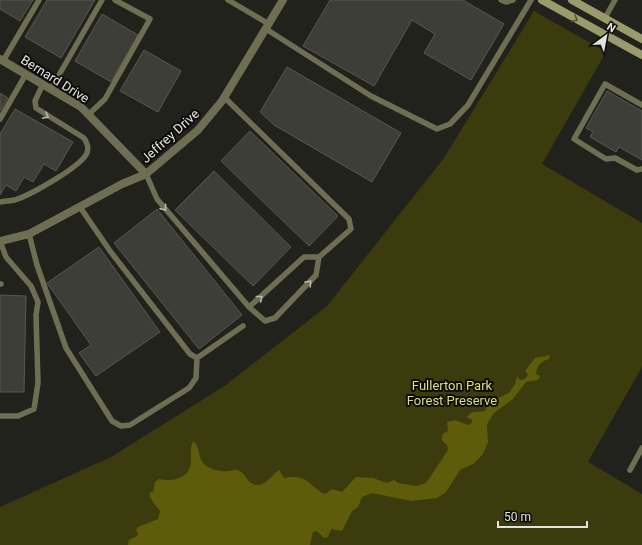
<svg xmlns="http://www.w3.org/2000/svg" width="642" height="545" viewBox="0 0 642 545" font-family="Roboto,sans-serif">
  <rect width="100%" height="100%" fill="#22221d"/>
  <path fill="#3b3b0e" d="M 534,11 L 606,52 L 542,164 L 642,223 L 642,367 L 588,462 L 642,494 L 642,545 L 0,545 L 0,507 L 111,457 L 226,385 L 327,306 L 444,158 Z"/>
  <path fill="#5d5c0a" d="M 550,355 L 549,359 C 541,361 537,366 536,374 L 540,376 L 538,380 L 526,382 L 513,399 L 494,413 L 487,424 L 488,442 L 483,454 L 473,464 L 460,470 L 446,492 L 437,498 L 411,501 L 372,493 L 362,497 L 358,507 L 352,511 L 342,531 L 331,529 L 328,537 L 324,538 L 317,531 L 313,532 L 310,545 L 128,545 L 129,540 L 137,536 L 138,534 L 136,530 L 138,527 L 158,519 L 160,511 C 156,505 149,500 150,492 L 153,492 L 155,482 L 159,479 C 173,482 192,478 191,459 C 191,452 190,448 193,441 C 201,447 197,458 205,465 C 211,470 221,472 229,471 C 232,471 234,469 237,470 C 247,473 247,486 259,485 C 267,484 273,474 279,470 L 284,478 C 309,473 308,486 325,494 L 332,489 L 342,492 L 356,477 L 373,478 L 387,483 L 394,480 L 398,483 L 417,486 L 426,483 L 448,450 L 447,445 C 442,442 441,439 443,434 L 448,431 L 447,422 L 455,420 L 468,425 L 472,423 L 472,420 L 467,417 C 472,409 477,413 485,411 L 488,403 L 509,393 L 515,384 L 517,376 L 520,380 L 525,379 L 528,375 L 525,371 L 535,358 Z"/>
  <path fill="#3e3e38" stroke="#585851" d="M 0,0 L 33,0 L 20,21 L 0,9 Z
    M 47,0 L 95,0 L 61,58 L 25,37 Z
    M 330,0 L 463,0 L 504,24 L 471,80 L 424,53 L 435,34 L 412,20 L 374,86 L 303,46 Z
    M 102,14 L 138,35 L 111,82 L 75,61 Z
    M 144,50 L 181,71 L 158,112 L 120,91 Z
    M 287,67 L 401,133 L 372,182 L 274,125 L 260,112 Z
    M 607,91 L 642,111 L 642,160 L 619,147 L 616,152 L 590,137 L 593,132 L 586,128 Z
    M 0,93 L 8,98 L 0,111 Z
    M 15,109 L 73,142 L 56,171 L 44,164 L 33,182 L 24,177 L 16,191 L 6,185 L 0,195 L 0,134 Z
    M 250,131 L 338,216 L 309,246 L 221,161 Z
    M 214,171 L 291,247 L 253,286 L 175,210 Z
    M 157,209 L 242,315 L 199,349 L 114,243 Z
    M 99,247 L 160,332 L 96,376 L 79,353 L 91,345 L 47,283 Z
    M 0,295 L 26,296 L 24,392 L 0,392 Z"/>
  <g fill="none" stroke-linecap="round" stroke-linejoin="round">
    <path stroke="#6e6f52" stroke-width="5.5" d="M 228,0 L 269,24
      M 501,0 L 506,2 L 513,0
      M 605,18 L 615,0
      M 266,29 L 371,96 L 437,129 L 450,124 L 468,105 L 531,0
      M 3,61 L 39,0
      M 51,89 L 102,0
      M 642,105 L 605,84 L 574,139 L 606,159 L 615,158 L 637,170 L 642,169
      M 89,114 L 105,99 L 150,19 L 115,0
      M 0,119 L 26,74
      M 146,174 L 157,199 L 249,307 L 304,257 L 319,257 L 351,229 L 349,219 L 224,97
      M 0,202 C 5,201 10,201 15,200 C 30,195 81,167 87,153 C 89,147 87,143 84,138 L 36,108 L 35,101 L 43,84
      M 80,207 L 110,251 L 190,354 L 197,358 L 243,326
      M 29,234 L 37,265 L 66,348 L 112,421 L 121,426 L 130,425 L 189,388 L 196,378 L 197,358
      M 0,284 L 1,284
      M 249,307 L 265,321 L 275,318 L 316,275 L 319,257
      M 0,416 L 18,416 L 34,409 L 38,383 L 36,315 L 38,302 L 31,286 L 6,257 L 0,241
      M 630,470 L 642,448"/>
    <path stroke="#6e6f52" stroke-width="8" d="M 0,59 L 81,107 L 146,174
      M 0,241 L 29,234 L 122,184 L 146,174 L 198,130 L 222,101 L 283,0"/>
    <path stroke="#9a9b6c" stroke-width="8" d="M 542,0 L 642,55
      M 572,0 L 642,39"/>
  </g>
  <defs><path id="oneway-chevron" d="M-2-3.5L2.5 0L-2 3.5" fill="none" stroke-width="1.6" stroke-linecap="round" stroke-linejoin="round"/></defs>
  <use stroke="#53543a" href="#oneway-chevron" transform="translate(575 19) rotate(29)"/>
  <g stroke="#babaae">
    <use href="#oneway-chevron" transform="translate(46 116) rotate(30)"/>
    <use href="#oneway-chevron" transform="translate(164 208) rotate(51)"/>
    <use href="#oneway-chevron" transform="translate(309 283) rotate(-47)"/>
    <use href="#oneway-chevron" transform="translate(260 298) rotate(-39)"/>
  </g>
  <g text-anchor="middle" dominant-baseline="central" stroke-width="4" stroke-linejoin="round" paint-order="stroke">
    <g font-size="13" fill="#e3e3df" stroke="#0c0c09">
      <text transform="translate(55 79) rotate(32)">Bernard Drive</text>
      <text transform="translate(170 136) rotate(-42)">Jeffrey Drive</text>
    </g>
    <g font-size="13" fill="#dedf78" stroke="#0c0c09">
      <text x="452" y="385">Fullerton Park<tspan x="452" dy="15">Forest Preserve</tspan></text>
    </g>
  </g>
  <g transform="translate(606 36) rotate(32)" stroke="#0c0c09" stroke-width="3" paint-order="stroke">
  <path d="M0-3L7 15L0 10L-7 15Z" fill="#e3e3df"/>
  <text y="-6" font-size="11" font-weight="bold" text-anchor="middle" fill="#e3e3df">N</text>
  </g>
  <path d="M498 521v6h89v-6" fill="none" stroke="#e3e3df" stroke-width="2"/>
  <text x="504" y="521" font-size="12" fill="#e3e3df" stroke="#0c0c09" stroke-width="3" paint-order="stroke">50 m</text>
</svg>
